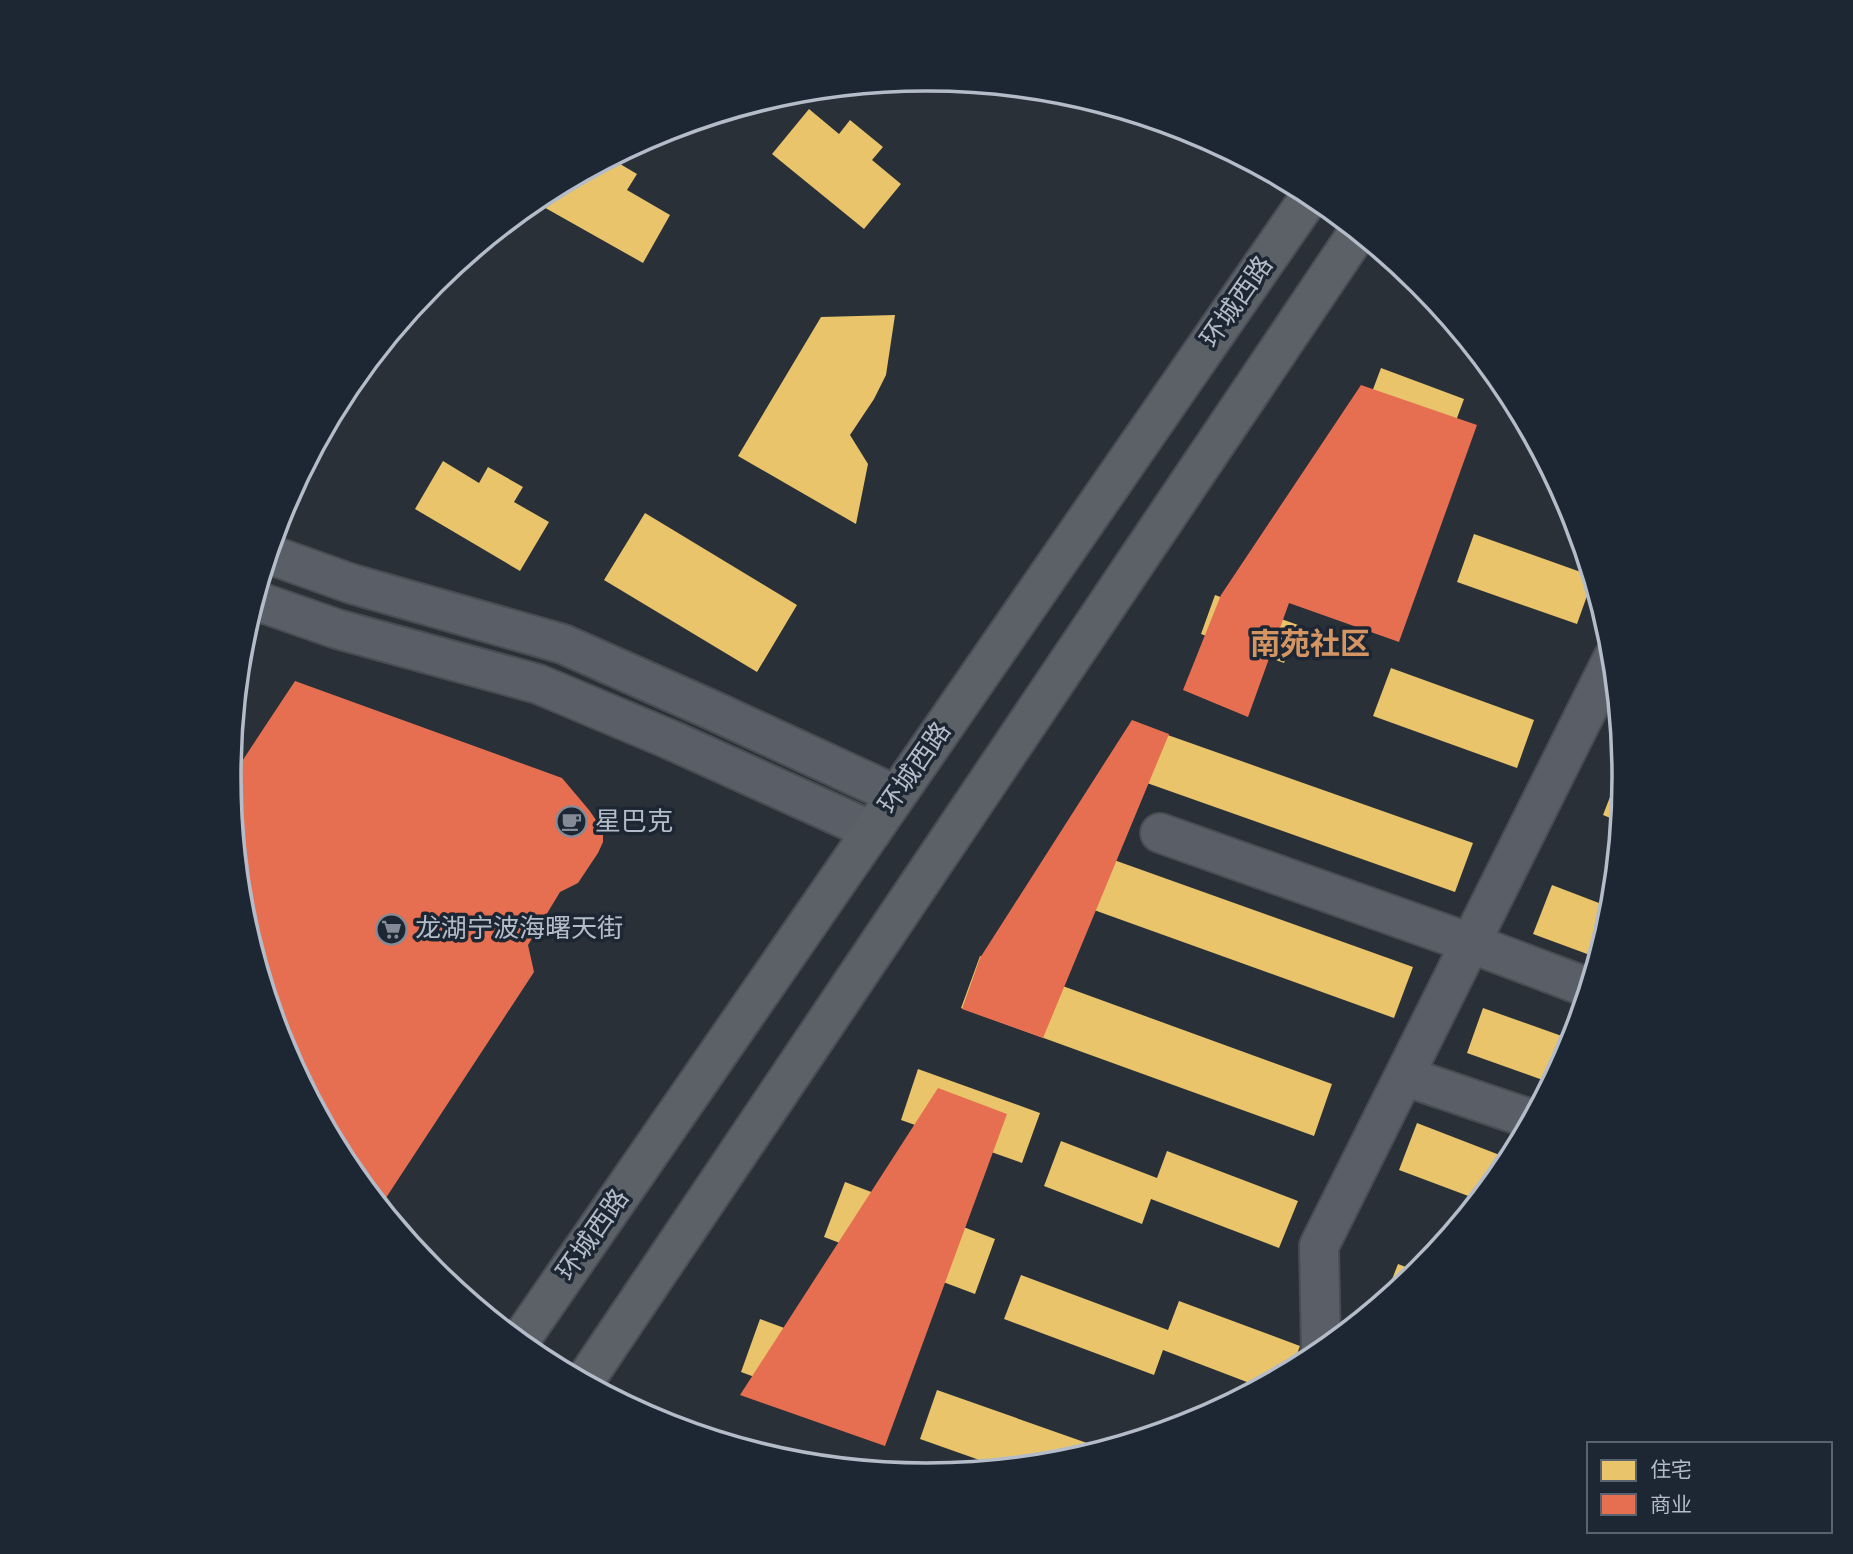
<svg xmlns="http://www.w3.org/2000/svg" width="1853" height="1554" viewBox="0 0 1853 1554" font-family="Signika,'Noto Sans SC',sans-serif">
  <rect width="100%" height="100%" fill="#2a3038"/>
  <path fill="#e9c46a" d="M 809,109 L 839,134 L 850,120 L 883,147 L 872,160 L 901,184 L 864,229 L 772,154 Z
    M 610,158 L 637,174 L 627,190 L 670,215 L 643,263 L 533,201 Z
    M 895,315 L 886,375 L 874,399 L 850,435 L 868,464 L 856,524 L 738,456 L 821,317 Z
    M 1381,368 L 1464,399 L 1450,437 L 1425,427 L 1411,466 L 1377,454 L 1391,417 L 1366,408 Z
    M 443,461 L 479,483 L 488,467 L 523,487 L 514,502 L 549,522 L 520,571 L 415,509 Z
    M 645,513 L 797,605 L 757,672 L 604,580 Z
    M 1345,528 L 1428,558 L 1414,596 L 1389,587 L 1375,626 L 1341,613 L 1354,577 L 1330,568 Z
    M 1474,534 L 1592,576 L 1593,579 L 1577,624 L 1457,582 Z
    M 1215,595 L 1298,625 L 1284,663 L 1260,654 L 1246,692 L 1211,680 L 1225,643 L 1201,634 Z
    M 1391,668 L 1534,720 L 1517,768 L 1373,716 Z
    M 1131,722 L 1473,843 L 1455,892 L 1113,771 Z
    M 1622,766 L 1624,767 L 1625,777 L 1620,822 L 1603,815 Z
    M 1072,845 L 1413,967 L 1394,1018 L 1055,896 Z
    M 1552,885 L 1612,908 L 1598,958 L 1533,934 Z
    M 980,956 L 1332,1084 L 1314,1136 L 961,1008 Z
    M 1483,1008 L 1573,1040 L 1551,1083 L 1467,1053 Z
    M 918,1069 L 1040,1113 L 1022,1163 L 901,1120 Z
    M 1417,1123 L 1510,1159 L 1479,1200 L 1399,1170 Z
    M 1061,1141 L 1157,1178 L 1167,1151 L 1298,1201 L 1279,1248 L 1151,1199 L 1142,1224 L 1044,1186 Z
    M 845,1182 L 995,1239 L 975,1294 L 824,1237 Z
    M 1398,1264 L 1419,1272 L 1384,1300 Z
    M 1021,1275 L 1168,1330 L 1179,1301 L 1300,1346 L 1291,1370 L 1260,1387 L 1163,1350 L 1154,1375 L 1004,1319 Z
    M 760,1319 L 906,1373 L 886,1426 L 741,1372 Z
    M 937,1390 L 1104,1449 L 1062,1462 L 1002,1468 L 920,1439 Z
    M 1133,1430 L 1149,1436 L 1129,1442 Z"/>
  <path fill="#e76f51" d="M 1361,385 L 1477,425 L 1399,642 L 1289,603 L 1248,717 L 1183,690 L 1221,595 Z
    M 295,681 L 562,778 L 589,810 L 603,830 L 603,842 L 598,853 L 578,883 L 560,892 L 528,945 L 534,972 L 380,1207 L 346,1165 L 281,1044 L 242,913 L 229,781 Z
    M 1132,720 L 1169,734 L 1043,1038 L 962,1009 L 980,958 Z
    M 1624,765 L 1625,777 L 1624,787 L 1616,784 Z
    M 938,1088 L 1007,1114 L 885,1446 L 740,1395 Z"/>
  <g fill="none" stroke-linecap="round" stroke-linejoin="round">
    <defs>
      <path id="minor" d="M 268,554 L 352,584 L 563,644 L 714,711 L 896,795
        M 254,600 L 337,629 L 538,684 L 671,740 L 872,831
        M 1160,833 L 1470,943 L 1589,988
        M 1404,1076 L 1531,1119
        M 1321,1352 L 1319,1246 L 1613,658"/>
      <path id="major" d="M 519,1342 L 1311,195
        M 584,1382 L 1358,232"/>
    </defs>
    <use href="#minor" stroke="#484c53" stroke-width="42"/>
    <use href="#major" stroke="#484c55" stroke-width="42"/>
    <use href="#minor" stroke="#5a5e66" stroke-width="38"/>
    <use href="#major" stroke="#5c6168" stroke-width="38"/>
  </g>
  <defs>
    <symbol id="cafe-ring" viewBox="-11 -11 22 22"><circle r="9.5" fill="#1d2633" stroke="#848b96" stroke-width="1.5"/><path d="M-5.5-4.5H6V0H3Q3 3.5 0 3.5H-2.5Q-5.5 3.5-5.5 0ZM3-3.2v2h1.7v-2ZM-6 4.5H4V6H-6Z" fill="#848b96"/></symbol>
    <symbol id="supermarket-ring" viewBox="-11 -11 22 22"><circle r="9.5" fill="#1d2633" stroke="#848b96" stroke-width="1.5"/><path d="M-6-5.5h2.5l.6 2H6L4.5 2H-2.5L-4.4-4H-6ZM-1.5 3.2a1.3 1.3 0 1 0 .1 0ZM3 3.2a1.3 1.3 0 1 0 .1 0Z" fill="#848b96"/></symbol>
  </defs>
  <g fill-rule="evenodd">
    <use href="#cafe-ring" x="554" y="804" width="35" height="35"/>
    <use href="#supermarket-ring" x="374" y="912" width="35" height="35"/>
  </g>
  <g text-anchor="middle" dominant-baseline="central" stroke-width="7" stroke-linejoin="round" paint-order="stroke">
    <g font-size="26" fill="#b4bcc9" stroke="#1d2633">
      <text transform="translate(1237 302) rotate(-55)">环城西路</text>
      <text transform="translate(915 768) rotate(-55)">环城西路</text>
      <text transform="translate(593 1235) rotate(-55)">环城西路</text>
    </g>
    <g font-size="26" fill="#b4bcc9" stroke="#1d2633" text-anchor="start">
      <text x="595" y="822">星巴克</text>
      <text x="415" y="929">龙湖宁波海曙天街</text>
    </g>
    <g font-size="30" font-weight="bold" fill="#d59563" stroke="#1d2633">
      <text x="1310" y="644">南苑社区</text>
    </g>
  </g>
  <path d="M0 0H1853V1554H0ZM926 91H927A685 685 0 0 1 1612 776V778A685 685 0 0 1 927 1463H926A685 685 0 0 1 241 778V776A685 685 0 0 1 926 91Z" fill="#1d2633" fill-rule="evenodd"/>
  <path fill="none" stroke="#b4bcc9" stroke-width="3.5" d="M926 91H927A685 685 0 0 1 1612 776V778A685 685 0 0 1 927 1463H926A685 685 0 0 1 241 778V776A685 685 0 0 1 926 91Z"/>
  <rect x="1587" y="1442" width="245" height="91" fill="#1d2633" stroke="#59626f" stroke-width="2"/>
  <rect x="1601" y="1460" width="35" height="21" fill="#e9c46a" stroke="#59626f" stroke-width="2"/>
  <text x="1650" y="1477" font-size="21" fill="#b4bcc9">住宅</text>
  <rect x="1601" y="1494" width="35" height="21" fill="#e76f51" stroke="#59626f" stroke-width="2"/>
  <text x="1650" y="1512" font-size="21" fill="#b4bcc9">商业</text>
</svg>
